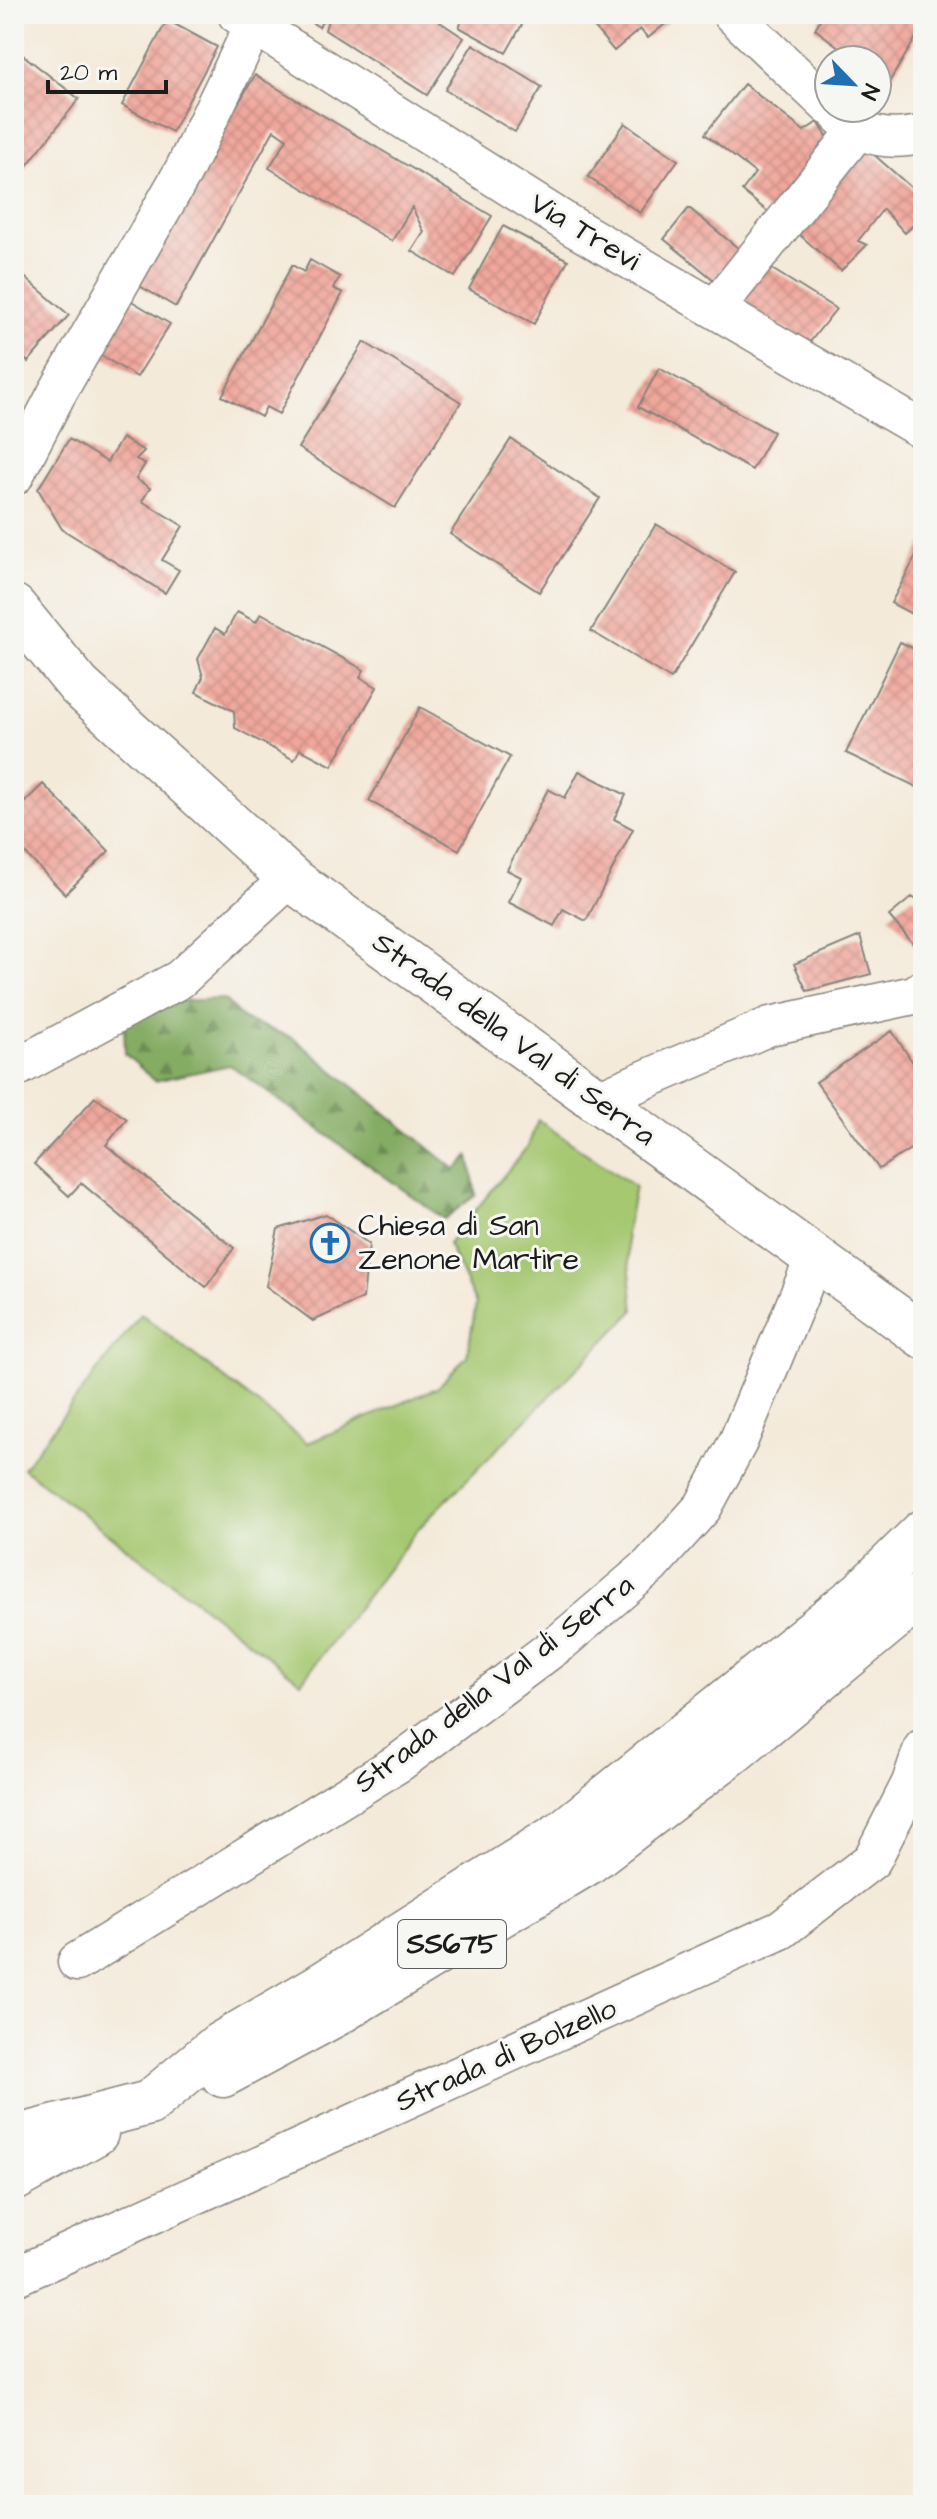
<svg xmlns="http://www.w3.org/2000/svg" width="937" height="2519" viewBox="0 0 937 2519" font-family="'Architects Daughter',sans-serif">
  <defs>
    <pattern id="forest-firs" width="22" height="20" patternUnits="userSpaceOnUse" patternTransform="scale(2)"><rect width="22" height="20" fill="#84ac63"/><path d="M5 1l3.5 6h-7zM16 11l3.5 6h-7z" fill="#6b8b51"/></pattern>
    <pattern id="building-cross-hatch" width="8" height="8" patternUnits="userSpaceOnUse" patternTransform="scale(2)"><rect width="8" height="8" fill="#f0a79c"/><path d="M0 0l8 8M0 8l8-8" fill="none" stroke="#cd8f86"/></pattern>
  </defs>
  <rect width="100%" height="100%" fill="#f6f6f2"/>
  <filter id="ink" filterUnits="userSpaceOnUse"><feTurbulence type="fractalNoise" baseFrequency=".0125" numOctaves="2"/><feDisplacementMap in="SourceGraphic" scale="16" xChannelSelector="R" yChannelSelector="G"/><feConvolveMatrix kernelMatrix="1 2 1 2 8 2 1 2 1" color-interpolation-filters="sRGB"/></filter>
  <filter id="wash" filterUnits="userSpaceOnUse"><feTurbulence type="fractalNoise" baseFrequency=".006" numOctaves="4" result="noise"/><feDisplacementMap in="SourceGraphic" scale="32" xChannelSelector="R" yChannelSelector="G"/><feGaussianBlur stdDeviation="1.8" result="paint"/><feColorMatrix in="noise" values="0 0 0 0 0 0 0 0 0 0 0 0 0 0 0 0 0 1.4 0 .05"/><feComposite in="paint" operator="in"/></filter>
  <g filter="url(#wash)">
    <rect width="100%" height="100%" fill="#f4eada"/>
    <path fill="url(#forest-firs)" stroke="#506440" stroke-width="2" d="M 224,999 L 243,1019 L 293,1038 L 456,1170 L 469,1156 L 476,1195 L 444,1219 L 230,1065 L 155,1081 L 125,1054 L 124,1022 L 173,1001 Z"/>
    <path fill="#a6c871" stroke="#617246" stroke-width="2" d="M 538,1120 L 635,1187 L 626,1234 L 634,1311 L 419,1528 L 301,1682 L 23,1468 L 141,1314 L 308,1443 L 437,1388 L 467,1356 L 476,1304 L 448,1244 L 528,1146 Z"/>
    <g id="blocks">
      <path fill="url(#building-cross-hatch)" d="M 298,14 L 326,14 L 319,27 Z
        M 330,14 L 428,14 L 464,38 L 427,95 L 325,30 Z
        M 466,14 L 528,14 L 506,53 L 459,27 Z
        M 583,14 L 677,14 L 648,38 L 640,29 L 614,51 Z
        M 823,14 L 914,14 L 923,20 L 923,26 L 888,84 L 877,76 L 877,60 L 856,60 L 815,29 Z
        M 167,20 L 217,47 L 172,132 L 122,105 Z
        M 473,44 L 542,87 L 515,132 L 445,90 Z
        M 18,51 L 79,99 L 14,182 L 14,56 Z
        M 255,75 L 492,216 L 455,277 L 412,251 L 424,232 L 412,207 L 392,241 L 269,168 L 287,139 L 274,130 L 176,307 L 131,281 L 227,109 L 235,109 Z
        M 744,84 L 804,131 L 818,122 L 830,141 L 772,215 L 742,191 L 755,173 L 705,134 Z
        M 625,123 L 678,160 L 640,213 L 588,177 Z
        M 863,145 L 923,198 L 923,216 L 905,233 L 883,209 L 858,241 L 867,245 L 841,271 L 794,230 Z
        M 689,208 L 739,249 L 714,280 L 664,239 Z
        M 503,226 L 568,260 L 534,324 L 469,289 Z
        M 310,260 L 340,277 L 333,288 L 343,293 L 279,414 L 266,407 L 261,417 L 222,396 L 292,265 L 304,272 Z
        M 767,266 L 836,309 L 809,343 L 736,300 Z
        M 14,268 L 69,315 L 28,362 L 14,350 Z
        M 125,297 L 170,324 L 137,377 L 92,350 Z
        M 364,342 L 461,402 L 395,508 L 298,448 Z
        M 659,368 L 773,432 L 752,470 L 638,407 Z
        M 122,438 L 144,451 L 136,459 L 145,464 L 136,479 L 150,488 L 142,501 L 183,526 L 162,560 L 179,570 L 165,593 L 62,529 L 38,489 L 69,439 L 107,462 Z
        M 511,439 L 600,498 L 539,592 L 450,534 Z
        M 656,524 L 735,572 L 671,679 L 591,631 Z
        M 923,543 L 923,620 L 891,603 Z
        M 237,612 L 256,622 L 261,613 L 364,670 L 360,677 L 377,687 L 332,766 L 300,749 L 294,760 L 235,728 L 234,711 L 196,692 L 203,677 L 198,659 L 215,628 L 225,634 Z
        M 900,642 L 923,653 L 923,790 L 846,753 Z
        M 420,707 L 510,757 L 459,850 L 369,801 Z
        M 579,771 L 626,795 L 614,819 L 633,829 L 586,921 L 563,909 L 554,926 L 508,902 L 521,877 L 507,870 L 548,789 L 565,798 Z
        M 43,784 L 109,851 L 65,894 L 14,842 L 14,813 Z
        M 912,897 L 923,904 L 923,955 L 889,916 Z
        M 860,936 L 871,974 L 807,991 L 794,964 Z
        M 892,1031 L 923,1078 L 923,1141 L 879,1169 L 816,1082 Z
        M 95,1097 L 127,1119 L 106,1145 L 234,1248 L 206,1287 L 81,1183 L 69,1196 L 34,1164 Z
        M 326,1214 L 369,1244 L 363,1298 L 313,1321 L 266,1286 L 278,1229 Z"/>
    </g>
  </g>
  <g filter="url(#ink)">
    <use href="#blocks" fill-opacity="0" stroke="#88837b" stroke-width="2"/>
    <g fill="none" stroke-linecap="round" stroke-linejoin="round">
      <defs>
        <path id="street" d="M 237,14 L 570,225 L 923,430
          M 732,14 L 829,106
          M 839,115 C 863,138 891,142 923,134
          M 715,309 L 856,132
          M 14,476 L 56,395 L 184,170 L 254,25
          M 14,1069 L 180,979 L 290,878
          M 600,1099 L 770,1026 L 914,995 L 923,989
          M 77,1962 L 400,1762 L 562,1641 L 650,1566 L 703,1507 L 738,1442 L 815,1257
          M 14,2277 L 781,1930 L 872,1860 L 911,1783 L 923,1748"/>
        <path id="secondary" d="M 14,607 L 79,686 L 290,878 L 923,1336"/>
        <path id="highway" d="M 223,2075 L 336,2014 L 587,1863 L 734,1751 L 923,1594
          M 14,2138 L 149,2103 L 219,2045 L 318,1987 L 563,1832 L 861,1593 L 923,1532
          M 14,2179 L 96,2133"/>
      </defs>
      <use href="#street" stroke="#88837b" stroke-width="41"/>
      <use href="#secondary" stroke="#88837b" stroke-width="47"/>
      <use href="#highway" stroke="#88837b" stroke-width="47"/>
      <use href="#street" stroke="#fff" stroke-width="38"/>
      <use href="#secondary" stroke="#fff" stroke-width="44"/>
      <use href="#highway" stroke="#fff" stroke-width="44"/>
    </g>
  </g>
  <defs>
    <symbol id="church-ring" viewBox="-11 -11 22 22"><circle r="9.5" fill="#f6f6f2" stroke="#1f6fb2" stroke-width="1.5"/><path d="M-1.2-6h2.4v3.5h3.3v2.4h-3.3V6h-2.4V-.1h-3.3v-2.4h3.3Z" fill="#1f6fb2"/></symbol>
  </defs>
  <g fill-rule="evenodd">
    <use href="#church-ring" x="308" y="1221" width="44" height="44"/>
  </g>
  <g text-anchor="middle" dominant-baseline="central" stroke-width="6" stroke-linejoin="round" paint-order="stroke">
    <rect fill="#f6f6f2" stroke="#5d5d5c" stroke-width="2" x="398" y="1920" width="108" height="48" rx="6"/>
    <g font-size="28" font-weight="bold" fill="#1c1c1c">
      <text x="452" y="1944">SS675</text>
    </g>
    <g font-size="30" fill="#1c1c1c" stroke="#f6f6f2">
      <text transform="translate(585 232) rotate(31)">Via Trevi</text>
      <text transform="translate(514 1039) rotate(36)">Strada della Val di Serra</text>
      <text transform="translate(494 1684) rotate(-37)">Strada della Val di Serra</text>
      <text transform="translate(506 2055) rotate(-24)">Strada di Bolzello</text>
    </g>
    <g font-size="30" fill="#1c1c1c" stroke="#f6f6f2" text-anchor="start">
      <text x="358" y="1226">Chiesa di San<tspan x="358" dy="34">Zenone Martire</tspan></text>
    </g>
  </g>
  <rect width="937" height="2519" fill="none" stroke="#f6f6f2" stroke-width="48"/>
  <g transform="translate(853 84) rotate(115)"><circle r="38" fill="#f6f6f2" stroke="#9f9f9c" stroke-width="2"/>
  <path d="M0-6L14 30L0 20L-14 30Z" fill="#1f6fb2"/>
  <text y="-12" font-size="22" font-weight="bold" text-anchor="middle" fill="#1c1c1c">N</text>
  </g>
  <path d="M48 80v12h118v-12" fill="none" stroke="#1c1c1c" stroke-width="4"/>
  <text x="60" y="80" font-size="24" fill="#1c1c1c" stroke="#f6f6f2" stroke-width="6" paint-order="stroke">20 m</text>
</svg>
